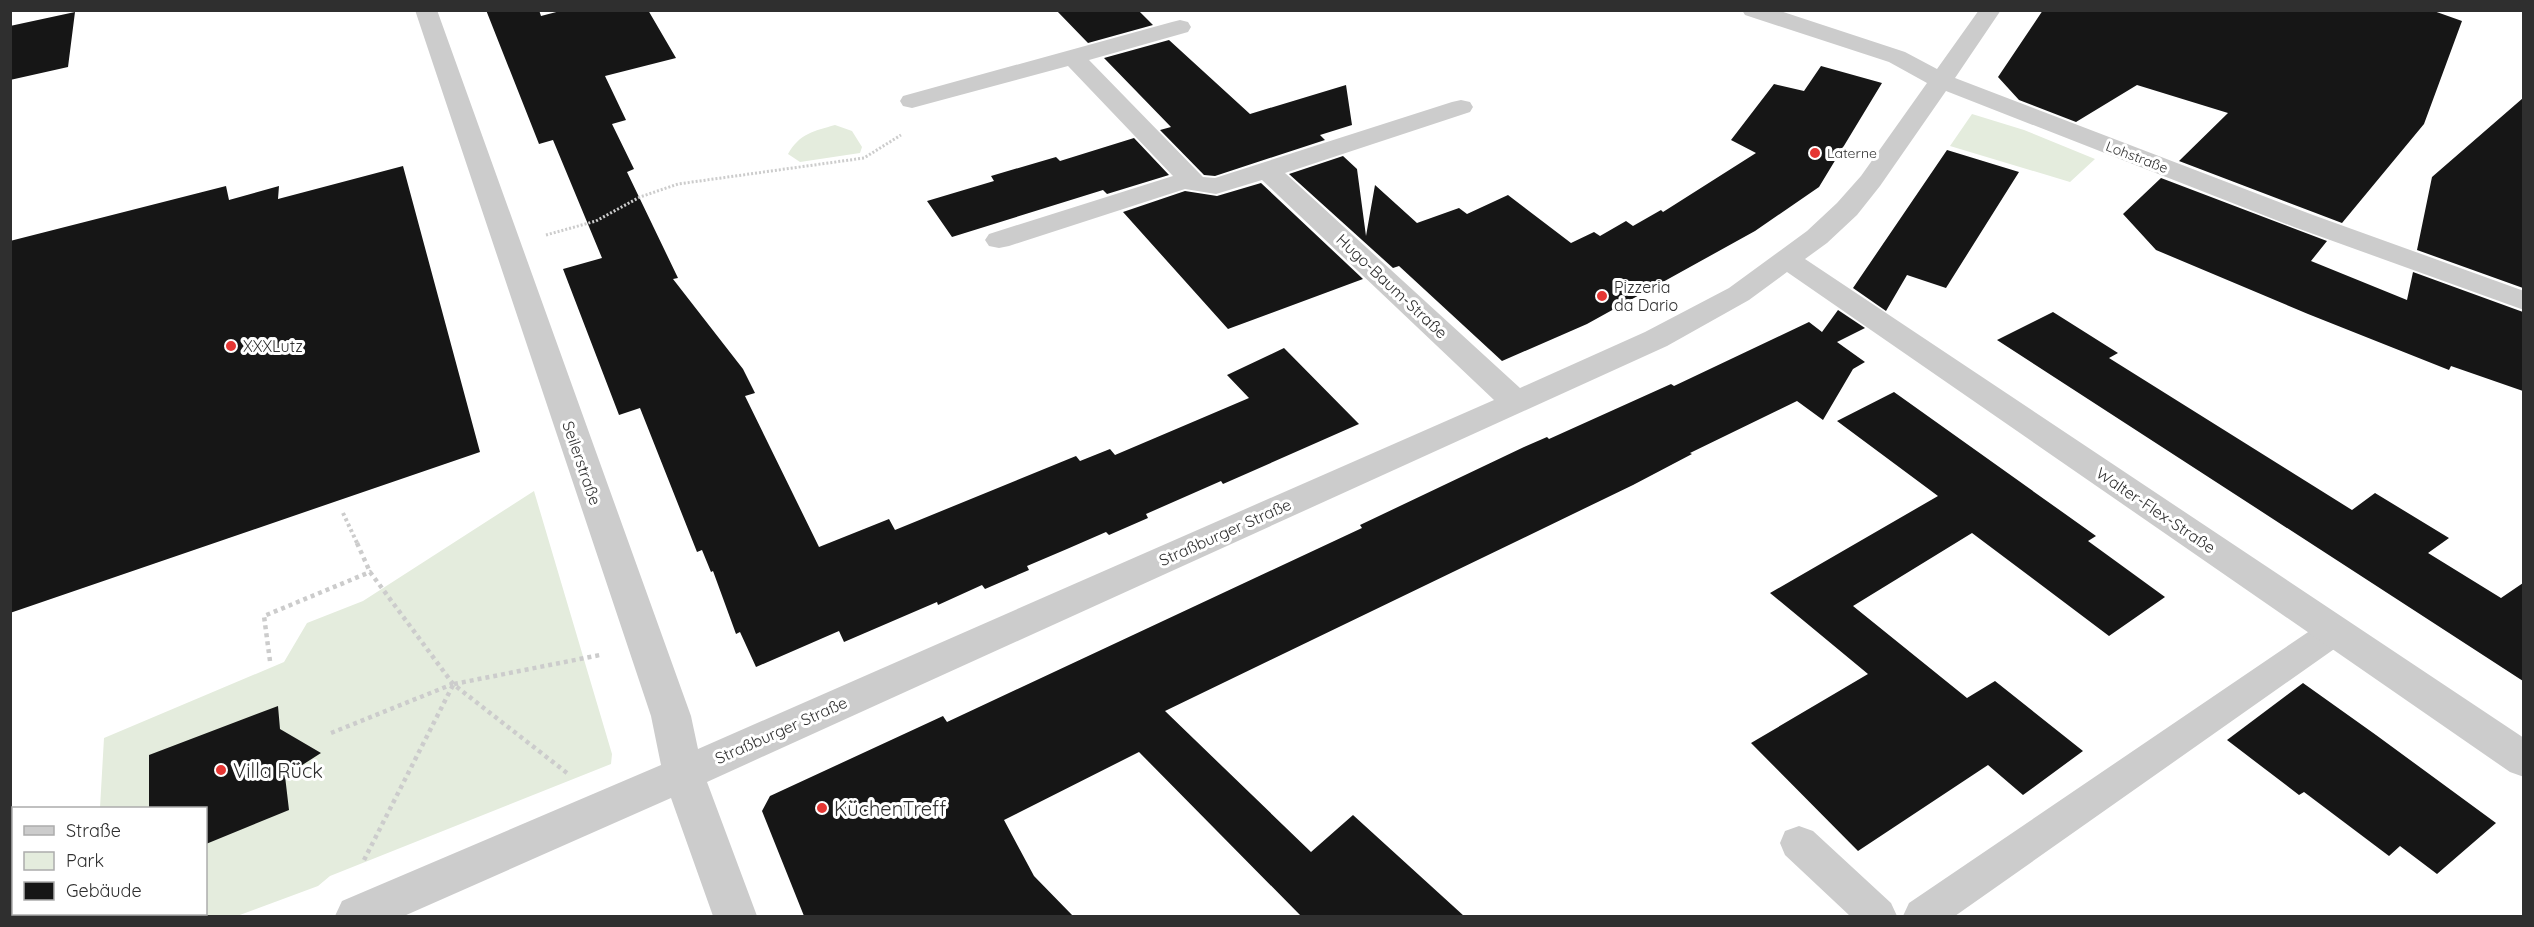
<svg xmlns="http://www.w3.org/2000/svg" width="2534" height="927" viewBox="0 0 2534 927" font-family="Quicksand,sans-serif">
  <rect width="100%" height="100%" fill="#fff"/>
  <path fill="#e4ecdd" d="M 1972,114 L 2024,130 L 2095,159 L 2070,182 L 1950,146 Z
    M 835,125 L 852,131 L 862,147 L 860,153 L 800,162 L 788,154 C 799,134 814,131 835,125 Z
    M 534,491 L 612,754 L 611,764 L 330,876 L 318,886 L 237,916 L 92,916 L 92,914 L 206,914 L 206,808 L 100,808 L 104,738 L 284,662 L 307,623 L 363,601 Z"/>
  <path fill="#161616" d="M 486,10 L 539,10 L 541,16 L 564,10 L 648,10 L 676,58 L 605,76 L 626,120 L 612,124 L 634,169 L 627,172 L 678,278 L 673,279 L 743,369 L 755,393 L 745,396 L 819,547 L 889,519 L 895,530 L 1076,456 L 1080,461 L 1110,449 L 1115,455 L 1195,421 L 1249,398 L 1227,375 L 1284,348 L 1359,424 L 1223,484 L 1221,481 L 1146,514 L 1148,518 L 1109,535 L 1106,532 L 1067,549 L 1027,566 L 1029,570 L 985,589 L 982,585 L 938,605 L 937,602 L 844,642 L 839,631 L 756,667 L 740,632 L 736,634 L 713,571 L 711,572 L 702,550 L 697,552 L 640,408 L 619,415 L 563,269 L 602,258 L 553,140 L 539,144 Z
    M 1056,10 L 1138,10 L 1153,25 L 1088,43 Z
    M 2043,10 L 2431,10 L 2462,21 L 2424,124 L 2342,223 L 2179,161 L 2228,113 L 2137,85 L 2076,122 L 2019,100 L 1998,77 Z
    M 75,12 L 68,67 L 10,80 L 10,26 Z
    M 1169,40 L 1250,114 L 1346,85 L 1352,125 L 1320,135 L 1325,140 L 1215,176 L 1204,175 L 1160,130 L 1171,127 L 1104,58 Z
    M 1821,66 L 1882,83 L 1819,187 L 1755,231 L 1587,324 L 1502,361 L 1399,266 L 1393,268 L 1289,174 L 1343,156 L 1357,169 L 1366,236 L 1375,185 L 1417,223 L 1459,208 L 1467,214 L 1508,195 L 1571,243 L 1594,232 L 1600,236 L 1626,221 L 1633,226 L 1661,210 L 1663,212 L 1756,153 L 1731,140 L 1774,84 L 1804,91 Z
    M 2523,98 L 2523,288 L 2417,250 L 2432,177 Z
    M 1134,138 L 1169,175 L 1107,194 L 1103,190 L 952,237 L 927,201 L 994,181 L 991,176 L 1056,157 L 1060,161 Z
    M 1947,150 L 2019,172 L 1946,288 L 1907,275 L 1886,311 L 1853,288 Z
    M 403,166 L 480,452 L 10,613 L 10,241 L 226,186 L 229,200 L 279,186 L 278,199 Z
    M 2161,178 L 2327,241 L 2311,261 L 2407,300 L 2413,272 L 2523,312 L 2523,391 L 2451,366 L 2449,370 L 2308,314 L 2156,250 L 2123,214 Z
    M 1261,183 L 1363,279 L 1228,329 L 1123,212 L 1185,191 L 1217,196 Z
    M 1838,310 L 1865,328 L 1837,342 L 1865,362 L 1853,369 L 1823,420 L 1797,401 L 1690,453 L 1692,454 L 1633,485 L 1165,711 L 1311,852 L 1353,815 L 1464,916 L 1301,916 L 1139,752 L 1004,820 L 1034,876 L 1073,916 L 804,916 L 762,811 L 770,796 L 943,716 L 947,722 L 1362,528 L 1360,525 L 1524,447 L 1547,437 L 1549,439 L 1671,384 L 1674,386 L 1809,322 L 1822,332 Z
    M 2053,312 L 2118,353 L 2109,358 L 2352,510 L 2375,493 L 2449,538 L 2428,553 L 2501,598 L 2523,583 L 2523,681 L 1997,340 Z
    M 1894,392 L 2096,536 L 2088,541 L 2165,597 L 2109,636 L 1972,533 L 1853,606 L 1967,698 L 1995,681 L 2083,751 L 2023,795 L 1988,765 L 1858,851 L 1751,743 L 1868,674 L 1770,593 L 1938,496 L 1837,421 Z
    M 2303,683 L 2376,735 L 2496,823 L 2437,874 L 2400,846 L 2389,856 L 2304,792 L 2299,795 L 2227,740 Z
    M 278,706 L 280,729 L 321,753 L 285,776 L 289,810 L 206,844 L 206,808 L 149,808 L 149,755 Z"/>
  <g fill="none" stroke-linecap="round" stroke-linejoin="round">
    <path stroke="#ccc" stroke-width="3" stroke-dasharray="2 2" stroke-linecap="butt" d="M 546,235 L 596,221 L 640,197 L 678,184 L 864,158 L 901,135"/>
    <path stroke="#ccc" stroke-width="4" stroke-dasharray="3 3" stroke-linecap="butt" d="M 343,513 L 358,545"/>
    <path stroke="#ccc" stroke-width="4.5" stroke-dasharray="4 4" stroke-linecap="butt" d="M 357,543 L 370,572
      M 270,661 L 264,616 L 370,572 L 453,684
      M 454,684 L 600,655
      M 331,733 L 453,684 L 567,773
      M 364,860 L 453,685"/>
    <path fill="#ccc" fill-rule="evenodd" d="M 2335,618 L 2347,622 L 2352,631 L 2347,640 L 1955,916 L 1903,916 L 1909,903 L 2323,622 Z
      M 1799,826 L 1813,831 L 1891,903 L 1897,916 L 1850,916 L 1785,855 L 1780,843 L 1785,831 Z"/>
    <path fill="#ccc" fill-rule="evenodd" d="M 415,10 L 437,10 L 691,716 L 698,749 L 1494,400 L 1262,180 L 1216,194 L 1185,189 L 1009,246 L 999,248 L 989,246 L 985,240 L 989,234 L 1173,176 L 1068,66 L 912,108 L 903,106 L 900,101 L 903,96 L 1172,22 L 1180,20 L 1188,22 L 1191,27 L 1188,32 L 1089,60 L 1203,177 L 1215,178 L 1452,102 L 1461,100 L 1470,102 L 1473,107 L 1470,112 L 1285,173 L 1520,388 L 1645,332 L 1729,288 L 1807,231 L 1837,203 L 1861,176 L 1927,83 L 1889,62 L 1745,15 L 1742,10 L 1777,10 L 1905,52 L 1937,69 L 1979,10 L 2001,10 L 1955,78 L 2313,215 L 2524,291 L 2524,310 L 2294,227 L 1946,91 L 1880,186 L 1857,215 L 1827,243 L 1805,259 L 2524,738 L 2524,777 L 2510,772 L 1787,272 L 1749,300 L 1667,346 L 707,782 L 757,916 L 713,916 L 671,798 L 404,916 L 335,916 L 342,901 L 661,765 L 651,716 Z"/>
  </g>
  <g fill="#e53633" stroke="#fff" stroke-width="2">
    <circle cx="1815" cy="153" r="6"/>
    <circle cx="1602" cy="296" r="6"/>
    <circle cx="231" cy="346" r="6"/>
    <circle cx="221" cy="770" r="6"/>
    <circle cx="822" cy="808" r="6"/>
  </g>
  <g text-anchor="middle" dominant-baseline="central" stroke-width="6" stroke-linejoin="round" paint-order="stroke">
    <g font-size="14" fill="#2f2f2f" stroke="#fff" text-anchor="start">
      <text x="1827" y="153">Laterne</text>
    </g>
    <g font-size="14" fill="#2f2f2f" stroke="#fff">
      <text transform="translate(2137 157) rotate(21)">Lohstraße</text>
    </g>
    <g font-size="16" fill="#2f2f2f" stroke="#fff">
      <text transform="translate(1392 286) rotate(43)">Hugo-Baum-Straße</text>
      <text transform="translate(582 463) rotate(71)">Seilerstraße</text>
      <text transform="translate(2156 510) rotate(34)">Walter-Flex-Straße</text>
      <text transform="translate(1225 532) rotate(-24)">Straßburger Straße</text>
      <text transform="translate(781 730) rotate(-24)">Straßburger Straße</text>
    </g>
    <g font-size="16" fill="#2f2f2f" stroke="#fff" text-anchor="start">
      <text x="1614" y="287">Pizzeria<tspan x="1614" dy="18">da Dario</tspan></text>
      <text x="243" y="346">XXXLutz</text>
    </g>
    <g font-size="20" fill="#2f2f2f" stroke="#fff" text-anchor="start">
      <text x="233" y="770">Villa Rück</text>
      <text x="834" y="808">KüchenTreff</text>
    </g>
  </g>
  <rect width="2534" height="927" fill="none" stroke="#2f2f2f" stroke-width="24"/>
  <rect x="12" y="807" width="195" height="108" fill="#ffffff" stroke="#acacac" stroke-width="1.5"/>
  <rect x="24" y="826" width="30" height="9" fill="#cccccc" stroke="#acacac" stroke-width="1.5"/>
  <text x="66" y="837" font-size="18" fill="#2f2f2f">Straße</text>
  <rect x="24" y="852" width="30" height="18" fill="#e4ecdd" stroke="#acacac" stroke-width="1.5"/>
  <text x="66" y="867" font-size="18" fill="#2f2f2f">Park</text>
  <rect x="24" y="882" width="30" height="18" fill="#161616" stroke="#acacac" stroke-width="1.5"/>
  <text x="66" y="897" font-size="18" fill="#2f2f2f">Gebäude</text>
</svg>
